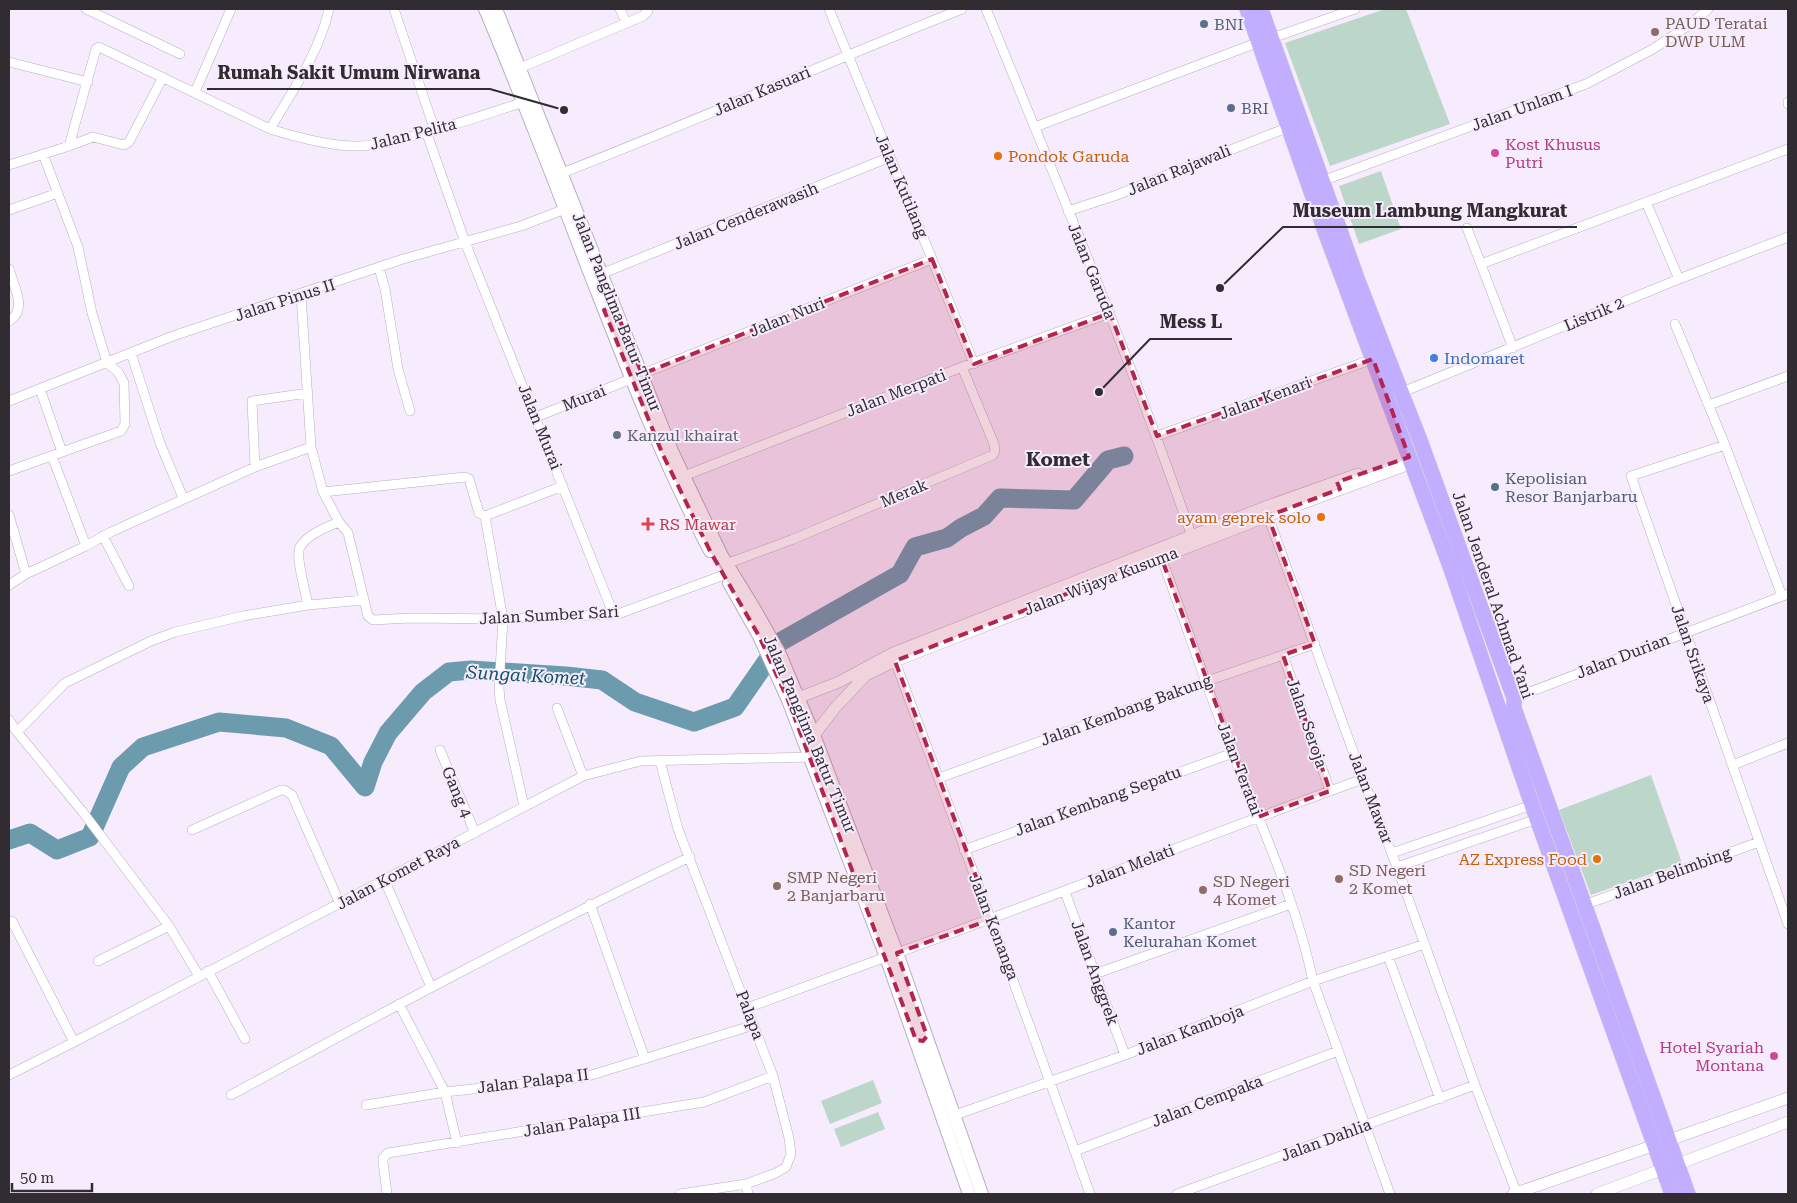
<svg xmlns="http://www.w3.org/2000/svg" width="1797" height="1203" viewBox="0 0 1797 1203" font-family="'Roboto Serif',serif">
  <rect width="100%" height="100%" fill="#f6ecfd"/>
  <path fill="#bcd7ca" d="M 1385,9 L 1406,9 L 1450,124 L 1330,166 L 1285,43 Z
    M 1381,171 L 1401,229 L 1359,244 L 1339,186 Z
    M 1651,775 L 1682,863 L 1591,895 L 1559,810 Z
    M 873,1080 L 882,1103 L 830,1124 L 821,1101 Z
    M 878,1112 L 885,1129 L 841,1147 L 834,1129 Z"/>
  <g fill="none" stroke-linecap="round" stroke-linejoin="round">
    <path stroke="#6c9bad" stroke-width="19" d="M 780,642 L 900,574 L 915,547 L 947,538 L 961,528 L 984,516 L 1000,498 L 1074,500 L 1108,460 L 1124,456
      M 9,840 L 30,833 L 57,850 L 90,837 L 121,767 L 143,747 L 219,722 L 286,728 L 331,746 L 365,787 L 373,762 L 388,733 L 423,692 L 449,672 L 471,670 L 566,676 L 602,680 L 635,702 L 694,722 L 735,707 L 767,661"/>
    <defs>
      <path id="minor" d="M 86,9 L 180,54
        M 394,9 L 435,131
        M 620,9 L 626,22
        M 829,9 L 932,259 L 974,364
        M 986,9 C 1058,183 1130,358 1192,537
        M 1272,38 L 1355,9
        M 9,62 L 88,82
        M 520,68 L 643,16 L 648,11 L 648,9
        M 195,92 L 231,9
        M 1788,102 L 1788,104
        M 1035,127 L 1259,42
        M 270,129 C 293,90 319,53 329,9
        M 427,134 L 465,242 L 613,613
        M 69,146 L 96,49 L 99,47 L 270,129 C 296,137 331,147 359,146 C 373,146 387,142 400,139 C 442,130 483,115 524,102
        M 9,165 L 69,146 L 93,137 L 124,145 L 129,142 L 163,77
        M 562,173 C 696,121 828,62 962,9
        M 1322,181 L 1586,84 L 1653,49 L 1692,23 L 1708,9
        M 1646,202 L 1679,279
        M 9,210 L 58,193
        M 1068,211 L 1114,196 L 1289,127
        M 1467,228 L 1513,348
        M 1481,264 L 1788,149
        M 379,268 L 385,289 L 398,369 L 410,411
        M 9,269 C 14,287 28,310 9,321
        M 601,274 L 890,157
        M 301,295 L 311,447 L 323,492 L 339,522 L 348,533 L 364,600 L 368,616 L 373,620 L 410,618 L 503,619 L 618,614 L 724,575
        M 1675,324 L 1725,445 L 1782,596
        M 131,353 L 160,443 L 183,498
        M 642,374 L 932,259
        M 40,389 L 62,452
        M 308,393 L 252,401 L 255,467 L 311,447
        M 1400,393 L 1679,279 L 1788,237
        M 9,401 L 173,336 L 403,259 L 521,226 L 565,209
        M 1709,405 L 1788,376
        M 536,417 L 631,379
        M 1157,436 L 1373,359
        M 1725,445 L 1631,476 L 1788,924
        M 52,456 L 86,546
        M 9,471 L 121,431 L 125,424 L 124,383 L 118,372 L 107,363 L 92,313 L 78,247 L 43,154
        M 684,476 L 962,367 L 1110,313
        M 323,492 L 465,477 L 469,479 L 479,513 L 485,516 L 503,619 L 499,688 L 500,700 L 524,806
        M 9,515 L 26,574
        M 485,516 L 563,486
        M 1268,516 L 1363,779 L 1397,867 L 1475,1085 L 1517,1194
        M 103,536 L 129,586
        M 1161,557 C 1186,624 1208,691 1234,757 C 1263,830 1297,904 1313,981 L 1390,1194
        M 726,564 L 791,540 L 993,455 L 995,451 L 994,444 L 962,367
        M 9,585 L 26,574 L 86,546 L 111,532 L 255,467
        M 308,605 L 364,600
        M 1283,655 L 1330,791
        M 895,661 C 961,838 1027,1016 1090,1194
        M 1514,698 L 1788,594
        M 557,708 L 583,776
        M 9,720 L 17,732 L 82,811 L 169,926 L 199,976
        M 17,732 L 65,683 L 151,641 L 175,632 L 243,616 L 308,605 C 306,593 295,557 300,547 C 308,534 327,527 339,522
        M 440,750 L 475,833
        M 660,761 L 678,829 L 773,1076 L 789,1138 L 791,1154 L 786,1167 L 776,1173 L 746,1184 L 680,1194
        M 1733,765 L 1788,743
        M 939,778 L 1207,681 L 1315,644
        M 192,830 L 281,790 L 284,790 L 292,795 L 340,904
        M 964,850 L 1233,753
        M 1392,853 L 1532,805
        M 1397,867 L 1537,819
        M 384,879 L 431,987
        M 1065,892 L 1125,1055
        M 590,904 L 645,1059
        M 1584,905 L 1759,842
        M 12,921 L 74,1042
        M 897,953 C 1053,897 1207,835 1363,779
        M 1388,956 L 1440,1099
        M 98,961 L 169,926
        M 208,971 L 245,1039
        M 1095,974 L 1291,904
        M 399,1004 L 445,1092 L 457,1143
        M 747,1008 L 886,957
        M 9,1075 L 74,1042 L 583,776 L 641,761 L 810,757
        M 231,1095 C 382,1013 534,931 690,857
        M 366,1105 L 445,1092 L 585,1077 L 754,1025
        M 955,1115 L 1125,1055 L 1313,981 L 1425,944
        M 1075,1151 L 1338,1051
        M 746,1184 L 748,1194
        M 387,1194 L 383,1162 L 383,1158 L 388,1153 L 704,1102 L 773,1076
        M 1177,1194 L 1475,1085"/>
      <path id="tertiary" d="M 798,698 L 839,682 L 893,653 L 1265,507 L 1358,474
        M 814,735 L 835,708 L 866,675 L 895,661 L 1268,516 L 1412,463
        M 1669,1140 L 1788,1098
        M 1678,1164 L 1788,1122
        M 1513,1194 L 1655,1145
        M 1597,1194 L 1663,1169"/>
      <path id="secondary" d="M 485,9 C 521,94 554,180 587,266 C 625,363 661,459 710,551
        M 496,9 L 672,451 L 722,556 L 754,608 L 779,652 L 814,735 L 897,953 L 982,1194
        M 729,583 L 759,636 L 788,700 L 886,957 L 969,1194"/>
      <path id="trunk" d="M 1247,9 L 1327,237 L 1451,569 L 1532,805 L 1672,1194
        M 1261,9 L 1358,281 L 1421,443 L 1514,698 L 1514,708 L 1688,1194"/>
    </defs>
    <use href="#minor" stroke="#b8afbf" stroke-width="10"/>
    <use href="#tertiary" stroke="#b8afbf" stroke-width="12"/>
    <use href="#secondary" stroke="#b8afbf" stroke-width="14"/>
    <use href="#trunk" stroke="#d6d5d6" stroke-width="16"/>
    <use href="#minor" stroke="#fff" stroke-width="9"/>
    <use href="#tertiary" stroke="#fff" stroke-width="11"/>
    <use href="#secondary" stroke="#fff" stroke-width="12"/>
    <use href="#trunk" stroke="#c2aefe" stroke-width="15"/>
  </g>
  <path fill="#b42450" fill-opacity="0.2" stroke="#b42450" stroke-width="4" stroke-dasharray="10 6" stroke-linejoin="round" d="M 932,259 L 974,364 L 1110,313 L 1157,436 L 1373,359 L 1409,457 L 1337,482 L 1340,489 L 1268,516 L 1315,644 L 1283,655 L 1330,791 L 1258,817 L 1161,557 L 895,661 L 992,919 L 897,953 L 927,1036 L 923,1041 L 916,1040 L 788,700 L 759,636 L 711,553 L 663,455 L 604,310 L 614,306 L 642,374 Z"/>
  <g fill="#5c6f8a" stroke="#f6ecfd" stroke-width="2">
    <circle cx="1204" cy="24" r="5"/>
    <circle cx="1231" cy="108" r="5"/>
    <circle cx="1495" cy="487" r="5"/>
    <circle cx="1113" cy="932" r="5"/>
  </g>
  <g fill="#8d6e63" stroke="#f6ecfd" stroke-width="2">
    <circle cx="1655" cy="32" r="5"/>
    <circle cx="1339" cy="879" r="5"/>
    <circle cx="777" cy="886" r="5"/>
    <circle cx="1203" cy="890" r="5"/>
  </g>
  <g fill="#d1479c" stroke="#f6ecfd" stroke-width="2">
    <circle cx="1495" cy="153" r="5"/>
    <circle cx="1774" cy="1056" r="5"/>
  </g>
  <g fill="#e8710a" stroke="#f6ecfd" stroke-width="2">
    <circle cx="998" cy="156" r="5"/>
    <circle cx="1321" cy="517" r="5"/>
    <circle cx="1597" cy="859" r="5"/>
  </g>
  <circle fill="#3f7fe0" stroke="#f6ecfd" stroke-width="2" cx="1434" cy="358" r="5"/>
  <circle fill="#6b7280" stroke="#f6ecfd" stroke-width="2" cx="617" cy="435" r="5"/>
  <path fill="#e0444e" stroke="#f6ecfd" stroke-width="2" d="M645.5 516.5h5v5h5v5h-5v5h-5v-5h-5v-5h5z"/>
  <g text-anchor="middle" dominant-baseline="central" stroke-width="4" stroke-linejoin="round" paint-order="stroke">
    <g font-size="16" fill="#785e54" stroke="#f6ecfd" text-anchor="start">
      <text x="1665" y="23">PAUD Teratai<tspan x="1665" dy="18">DWP ULM</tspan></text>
      <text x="1349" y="870">SD Negeri<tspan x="1349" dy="18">2 Komet</tspan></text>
      <text x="787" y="877">SMP Negeri<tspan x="787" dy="18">2 Banjarbaru</tspan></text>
      <text x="1213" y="881">SD Negeri<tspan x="1213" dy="18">4 Komet</tspan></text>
    </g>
    <g font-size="16" fill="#4e5e75" stroke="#f6ecfd" text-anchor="start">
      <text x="1214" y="24">BNI</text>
      <text x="1241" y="108">BRI</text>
      <text x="1505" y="478">Kepolisian<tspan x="1505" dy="18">Resor Banjarbaru</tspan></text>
      <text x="1123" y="923">Kantor<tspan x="1123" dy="18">Kelurahan Komet</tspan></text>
    </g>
    <g font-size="16" fill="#302c32" stroke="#f6ecfd">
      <text transform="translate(762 91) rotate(-23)">Jalan Kasuari</text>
      <text transform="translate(1522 108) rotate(-20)">Jalan Unlam I</text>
      <text transform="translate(413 134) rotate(-14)">Jalan Pelita</text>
      <text transform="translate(1179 170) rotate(-22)">Jalan Rajawali</text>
      <text transform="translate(902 186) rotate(67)">Jalan Kutilang</text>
      <text transform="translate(746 216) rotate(-22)">Jalan Cenderawasih</text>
      <text transform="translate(1092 271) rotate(68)">Jalan Garuda</text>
      <text transform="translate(285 300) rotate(-18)">Jalan Pinus II</text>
      <text transform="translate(617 312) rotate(68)">Jalan Panglima Batur Timur</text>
      <text transform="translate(1594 314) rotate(-23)">Listrik 2</text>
      <text transform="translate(787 317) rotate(-22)">Jalan Nuri</text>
      <text transform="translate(896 393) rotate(-21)">Jalan Merpati</text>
      <text transform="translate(584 398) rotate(-22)">Murai</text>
      <text transform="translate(1265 398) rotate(-20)">Jalan Kenari</text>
      <text transform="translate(540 427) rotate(68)">Jalan Murai</text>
      <text transform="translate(904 493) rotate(-23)">Merak</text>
      <text transform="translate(1101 581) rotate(-21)">Jalan Wijaya Kusuma</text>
      <text transform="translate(1493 595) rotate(71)">Jalan Jenderal Achmad Yani</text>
      <text transform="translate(549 615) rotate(-3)">Jalan Sumber Sari</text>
      <text transform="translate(1693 654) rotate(71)">Jalan Srikaya</text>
      <text transform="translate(1623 656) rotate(-21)">Jalan Durian</text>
      <text transform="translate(1126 710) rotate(-20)">Jalan Kembang Bakung</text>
      <text transform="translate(1307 723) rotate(71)">Jalan Seroja</text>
      <text transform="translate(810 734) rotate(67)">Jalan Panglima Batur Timur</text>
      <text transform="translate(1240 769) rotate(69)">Jalan Teratai</text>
      <text transform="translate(457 792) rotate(67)">Gang 4</text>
      <text transform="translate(1371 798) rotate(69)">Jalan Mawar</text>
      <text transform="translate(1098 801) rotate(-20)">Jalan Kembang Sepatu</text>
      <text transform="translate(1130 866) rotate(-21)">Jalan Melati</text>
      <text transform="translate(398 873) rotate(-28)">Jalan Komet Raya</text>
      <text transform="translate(1672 873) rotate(-20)">Jalan Belimbing</text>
      <text transform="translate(994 927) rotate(69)">Jalan Kenanga</text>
      <text transform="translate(1095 973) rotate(70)">Jalan Anggrek</text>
      <text transform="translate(750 1015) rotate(69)">Palapa</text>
      <text transform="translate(1190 1030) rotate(-21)">Jalan Kamboja</text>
      <text transform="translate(533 1081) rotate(-7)">Jalan Palapa II</text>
      <text transform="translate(1207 1101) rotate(-21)">Jalan Cempaka</text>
      <text transform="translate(582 1122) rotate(-9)">Jalan Palapa III</text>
      <text transform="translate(1326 1140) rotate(-20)">Jalan Dahlia</text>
    </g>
    <g font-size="16" fill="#b23c85" stroke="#f6ecfd" text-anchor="start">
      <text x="1505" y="144">Kost Khusus<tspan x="1505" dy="18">Putri</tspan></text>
      <text x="1764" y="1047" text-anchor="end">Hotel Syariah<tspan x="1764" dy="18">Montana</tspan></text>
    </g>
    <g font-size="16" fill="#c56008" stroke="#f6ecfd" text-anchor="end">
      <text x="1008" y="156" text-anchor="start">Pondok Garuda</text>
      <text x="1311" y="517">ayam geprek solo</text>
      <text x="1587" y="859">AZ Express Food</text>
    </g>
    <g font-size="16" fill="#366cbe" stroke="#f6ecfd" text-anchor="start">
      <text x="1444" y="358">Indomaret</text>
    </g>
    <g font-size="16" fill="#5b616d" stroke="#f6ecfd" text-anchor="start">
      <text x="627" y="435">Kanzul khairat</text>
    </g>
    <g font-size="16" fill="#be3a42" stroke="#f6ecfd" text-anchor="start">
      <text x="659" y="524">RS Mawar</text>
    </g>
    <g font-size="18" font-style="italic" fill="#0e5064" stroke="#f6ecfd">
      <text transform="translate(526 675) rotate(3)">Sungai Komet</text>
    </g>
    <g font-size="19" font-weight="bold" fill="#302c32" stroke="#f6ecfd">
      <text x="1058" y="459">Komet</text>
    </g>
  </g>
  <path fill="none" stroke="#302c32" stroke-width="2" d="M564 110L490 89H207M1220 288L1283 227H1577M1099 392L1150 339H1232"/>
  <g fill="#302c32" stroke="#f6ecfd" stroke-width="2">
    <circle cx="564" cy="110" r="5"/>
    <circle cx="1220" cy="288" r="5"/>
    <circle cx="1099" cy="392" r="5"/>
  </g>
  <g font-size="18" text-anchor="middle" font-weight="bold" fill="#302c32" stroke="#f6ecfd" stroke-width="4" stroke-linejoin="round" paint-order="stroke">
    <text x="349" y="79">Rumah Sakit Umum Nirwana</text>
    <text x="1430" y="217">Museum Lambung Mangkurat</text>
    <text x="1191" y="328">Mess L</text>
  </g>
  <rect width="1797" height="1203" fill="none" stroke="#302c32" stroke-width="20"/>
  <path d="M12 1183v8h80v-8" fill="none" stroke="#302c32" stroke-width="2.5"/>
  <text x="20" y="1183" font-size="15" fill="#302c32" stroke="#f6ecfd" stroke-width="4" paint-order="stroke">50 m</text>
</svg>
